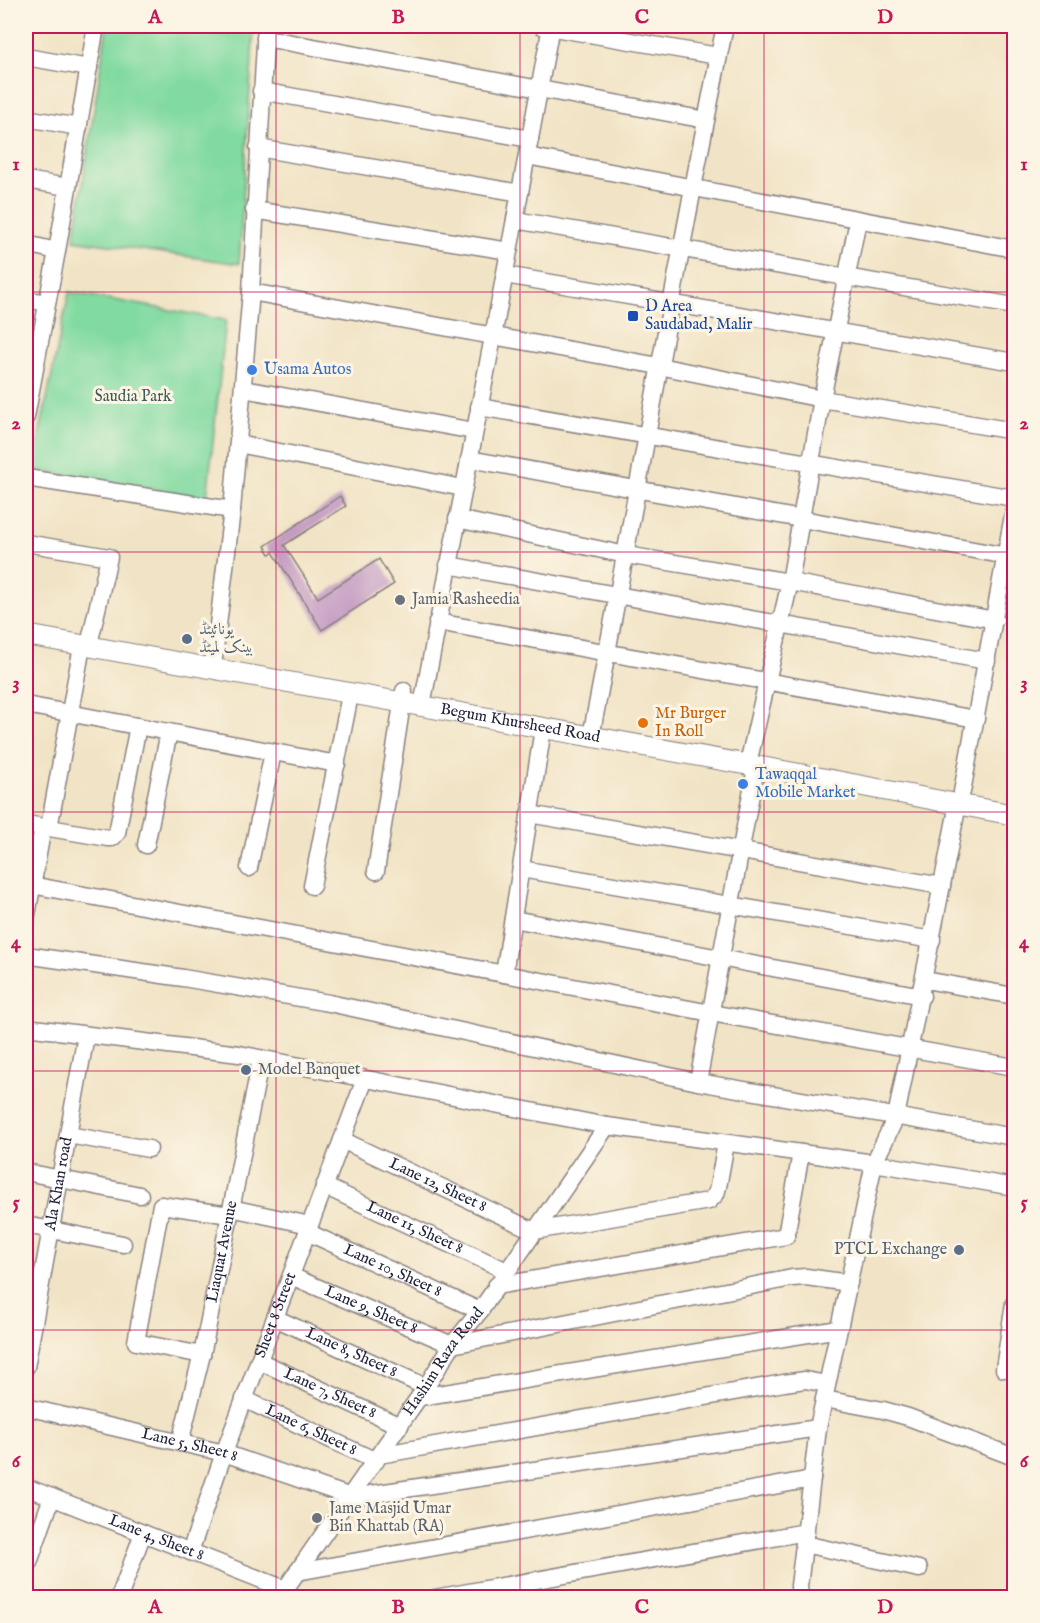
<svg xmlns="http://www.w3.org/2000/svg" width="1040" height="1623" viewBox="0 0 1040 1623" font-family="'IM FELL English',Amiri,serif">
  <rect width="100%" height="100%" fill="#fcf5e5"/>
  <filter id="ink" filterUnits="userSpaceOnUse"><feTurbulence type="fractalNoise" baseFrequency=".0167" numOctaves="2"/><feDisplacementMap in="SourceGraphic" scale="12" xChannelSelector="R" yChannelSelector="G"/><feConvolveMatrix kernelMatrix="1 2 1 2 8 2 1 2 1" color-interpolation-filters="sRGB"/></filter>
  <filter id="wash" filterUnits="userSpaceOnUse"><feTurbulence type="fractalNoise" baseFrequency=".008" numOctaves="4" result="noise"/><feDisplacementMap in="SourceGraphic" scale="24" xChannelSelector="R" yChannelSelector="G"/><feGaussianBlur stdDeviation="1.35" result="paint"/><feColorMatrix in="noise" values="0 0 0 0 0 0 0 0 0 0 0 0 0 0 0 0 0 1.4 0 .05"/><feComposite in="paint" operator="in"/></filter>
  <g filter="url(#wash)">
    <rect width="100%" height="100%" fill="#f1e3c5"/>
    <path fill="#81daa0" stroke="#527e6e" stroke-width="1.5" d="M 107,26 L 254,26 L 239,264 L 74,240 Z
      M 69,292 L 226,320 L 207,498 L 32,470 Z"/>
    <g id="blocks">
      <path fill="#c49bc3" d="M 340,496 L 346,506 L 284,545 L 318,598 L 379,559 L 394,584 L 322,630 L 273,552 L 270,554 L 265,546 Z"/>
    </g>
  </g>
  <g filter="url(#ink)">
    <use href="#blocks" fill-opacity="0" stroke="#8a8280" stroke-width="1.5"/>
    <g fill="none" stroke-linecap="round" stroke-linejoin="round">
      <defs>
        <g id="minor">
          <path d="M 542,26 L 718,56"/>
          <path d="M 265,38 L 706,120"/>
          <path d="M 26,57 L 89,68"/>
          <path d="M 261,91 L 530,139"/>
          <path d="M 26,118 L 79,127"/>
          <path d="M 258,148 L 520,193"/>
          <path d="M 527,156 L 1014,249"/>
          <path d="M 26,180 L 68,187"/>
          <path d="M 254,210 L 509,251"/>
          <path d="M 515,220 L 1014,306"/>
          <path d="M 26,244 L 57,251"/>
          <path d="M 505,275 L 1014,362"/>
          <path d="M 251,292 L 659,366 L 822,399 L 1014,431"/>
          <path d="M 26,299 L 47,303"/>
          <path d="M 243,389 L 474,431"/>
          <path d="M 479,407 L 1014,498"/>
          <path d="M 26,417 L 57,251 L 96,26"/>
          <path d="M 238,444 L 463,488"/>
          <path d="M 469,459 L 1007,556"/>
          <path d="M 26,478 L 232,510"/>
          <path d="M 457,519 L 626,555 L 790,582 L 995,620"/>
          <path d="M 26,543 L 109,557 L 91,636"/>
          <path d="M 448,565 L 987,661"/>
          <path d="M 437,622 L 976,719"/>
          <path d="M 214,658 L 232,510 L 251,292 L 266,26"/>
          <path d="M 424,695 L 493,337 L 551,26"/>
          <path d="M 26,705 L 337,764"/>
          <path d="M 593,726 C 638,493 677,258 725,26"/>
          <path d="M 750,755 L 790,582 L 822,399 L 858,220"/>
          <path d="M 962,792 L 1014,510"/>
          <path d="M 529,814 L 942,886"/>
          <path d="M 26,824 L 108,838 L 112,838 L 117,833 L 138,726"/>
          <path d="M 49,828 L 82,646"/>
          <path d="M 146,845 L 169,732"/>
          <path d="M 249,868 L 273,752"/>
          <path d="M 521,869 L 932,940"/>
          <path d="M 376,871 L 404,691"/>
          <path d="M 26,884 L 711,1013 L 1014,1067"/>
          <path d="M 312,886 L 350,695"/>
          <path d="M 513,919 L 922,996"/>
          <path d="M 26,920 L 43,827"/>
          <path d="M 26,955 L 183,978 L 329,1003 L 698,1082 L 1014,1137"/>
          <path d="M 504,974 L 543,729"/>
          <path d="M 925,980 L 1014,996"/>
          <path d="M 26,1027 L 239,1054 L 607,1126 L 874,1163 L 1014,1187"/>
          <path d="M 698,1082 L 756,767"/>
          <path d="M 68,1135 L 149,1149"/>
          <path id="s1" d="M 342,1140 L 534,1231 L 709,1201 L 716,1194 L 718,1187 L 726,1143"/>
          <path d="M 26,1172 L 140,1195"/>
          <path id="s2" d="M 324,1186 L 507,1271"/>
          <path d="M 231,1208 L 310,1225"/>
          <path d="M 26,1225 L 123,1244"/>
          <path id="s3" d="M 307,1232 L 480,1311"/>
          <path id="s4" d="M 291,1276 L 452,1345 L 792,1278 L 806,1277 L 849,1283"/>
          <path d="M 496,1286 L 786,1236 L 801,1153"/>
          <path id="s5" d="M 275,1318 L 426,1387"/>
          <path d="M 202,1355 L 136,1342 L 161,1205 L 230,1215"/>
          <path id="s6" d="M 259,1361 L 400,1426"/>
          <path id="s7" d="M 26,1367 L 86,1035"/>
          <path d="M 1004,1369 L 1014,1303"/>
          <path d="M 420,1397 L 839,1329"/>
          <path id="s8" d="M 244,1399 L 376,1461"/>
          <path d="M 824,1399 L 883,1410 L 908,1417 L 1014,1457"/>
          <path id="s9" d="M 26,1407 L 224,1453 L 351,1497 L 818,1428"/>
          <path id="s10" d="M 180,1443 L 203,1350 L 261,1059"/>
          <path d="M 379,1455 L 784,1383 L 805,1380 L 827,1384"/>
          <path id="s11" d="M 26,1487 L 285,1589"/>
          <path d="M 804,1544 L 919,1569"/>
          <path id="s12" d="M 190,1552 L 224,1453 L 365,1079"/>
          <path d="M 26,1571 L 52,1497"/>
          <path d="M 297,1572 L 812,1479"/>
          <path d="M 119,1598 L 143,1533"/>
          <path id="s13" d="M 279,1598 L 426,1387 L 452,1345 L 480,1311 L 607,1126"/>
          <path d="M 435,1598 L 806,1532"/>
          <path d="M 800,1598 L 799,1586 L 818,1428 L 874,1163 L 896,1117 L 958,804"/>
        </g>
        <g id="major">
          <path id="s14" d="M 26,635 L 800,774 L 1014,815"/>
        </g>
      </defs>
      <use href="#minor" stroke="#8a8280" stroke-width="19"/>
      <use href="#major" stroke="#8a8280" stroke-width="22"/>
      <use href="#minor" stroke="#fff" stroke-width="16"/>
      <use href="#major" stroke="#fff" stroke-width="20"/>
    </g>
  </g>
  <path fill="none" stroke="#c2185b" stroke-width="1.5" stroke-opacity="0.55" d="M 276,26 L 276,1598M 520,26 L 520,1598M 764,26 L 764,1598M 26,292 L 1014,292M 26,552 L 1014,552M 26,812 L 1014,812M 26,1071 L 1014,1071M 26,1330 L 1014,1330"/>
  <rect fill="#1a4fb4" stroke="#fcf5e5" stroke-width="2" x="627" y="310" width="12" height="12" rx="3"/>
  <g fill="#3f7fe0" stroke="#fcf5e5" stroke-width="2">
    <circle cx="252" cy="370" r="6"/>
    <circle cx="743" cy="784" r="6"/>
  </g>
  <g fill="#6b7280" stroke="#fcf5e5" stroke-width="2">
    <circle cx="400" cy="600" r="6"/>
    <circle cx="317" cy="1518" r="6"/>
  </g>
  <g fill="#5c6f8a" stroke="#fcf5e5" stroke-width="2">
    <circle cx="187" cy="639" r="6"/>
    <circle cx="246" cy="1070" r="6"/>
    <circle cx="959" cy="1250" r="6"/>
  </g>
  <circle fill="#e8710a" stroke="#fcf5e5" stroke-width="2" cx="643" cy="723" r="6"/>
  <g text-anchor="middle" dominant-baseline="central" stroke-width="6" stroke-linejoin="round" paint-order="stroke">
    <g font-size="16" fill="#164399" stroke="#fcf5e5" text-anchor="start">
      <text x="645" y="307">D Area<tspan x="645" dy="18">Saudabad, Malir</tspan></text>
    </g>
    <g font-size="16" fill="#366cbe" stroke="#fcf5e5" text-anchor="start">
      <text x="264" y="370">Usama Autos</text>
      <text x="755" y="775">Tawaqqal<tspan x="755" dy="18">Mobile Market</tspan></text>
    </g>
    <g font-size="16" fill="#3e5959" stroke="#fcf5e5">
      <text x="133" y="397">Saudia Park</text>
    </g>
    <g font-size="16" fill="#5b616d" stroke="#fcf5e5" text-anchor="start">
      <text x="412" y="600">Jamia Rasheedia</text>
      <text x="329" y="1509">Jame Masjid Umar<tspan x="329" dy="18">Bin Khattab (RA)</tspan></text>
    </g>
    <g font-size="16" fill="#4e5e75" stroke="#fcf5e5" text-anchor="start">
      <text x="199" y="630">یونائیٹڈ<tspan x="199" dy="18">بینک لمیٹڈ</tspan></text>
      <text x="258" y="1070">Model Banquet</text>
      <text x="947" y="1250" text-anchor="end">PTCL Exchange</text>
    </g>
    <g font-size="16" fill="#c56008" stroke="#fcf5e5" text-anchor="start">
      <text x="655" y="714">Mr Burger<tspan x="655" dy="18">In Roll</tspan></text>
    </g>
    <g font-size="16" fill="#22223b" stroke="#fcf5e5">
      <text stroke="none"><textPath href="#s14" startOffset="502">Begum Khursheed Road</textPath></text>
      <text stroke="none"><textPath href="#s7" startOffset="186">Ala Khan road</textPath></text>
      <text stroke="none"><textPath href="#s1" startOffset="106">Lane 12, Sheet 8</textPath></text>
      <text stroke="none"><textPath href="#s2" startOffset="100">Lane 11, Sheet 8</textPath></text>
      <text stroke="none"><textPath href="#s10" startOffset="196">Liaquat Avenue</textPath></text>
      <text stroke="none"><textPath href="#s3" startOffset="94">Lane 10, Sheet 8</textPath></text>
      <text stroke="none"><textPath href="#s4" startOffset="87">Lane 9, Sheet 8</textPath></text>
      <text stroke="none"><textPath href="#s12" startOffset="252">Sheet 8 Street</textPath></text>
      <text stroke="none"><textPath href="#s5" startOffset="84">Lane 8, Sheet 8</textPath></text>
      <text stroke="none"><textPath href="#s13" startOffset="288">Hashim Raza Road</textPath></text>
      <text stroke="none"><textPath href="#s6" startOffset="78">Lane 7, Sheet 8</textPath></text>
      <text stroke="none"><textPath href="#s8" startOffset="74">Lane 6, Sheet 8</textPath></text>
      <text stroke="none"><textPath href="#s9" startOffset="168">Lane 5, Sheet 8</textPath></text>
      <text stroke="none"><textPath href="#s11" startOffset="140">Lane 4, Sheet 8</textPath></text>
    </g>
  </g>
  <rect width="1040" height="1623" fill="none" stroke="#fcf5e5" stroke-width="66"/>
  <rect x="33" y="33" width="974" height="1557" fill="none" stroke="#c2185b" stroke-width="2"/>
  <g font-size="20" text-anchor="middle" font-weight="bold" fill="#c2185b">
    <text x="155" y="23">A</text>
    <text x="398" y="23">B</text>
    <text x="642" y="23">C</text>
    <text x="885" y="23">D</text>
    <text x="16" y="170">1</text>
    <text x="1024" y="170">1</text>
    <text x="16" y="429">2</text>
    <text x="1024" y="429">2</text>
    <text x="16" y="689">3</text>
    <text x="1024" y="689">3</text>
    <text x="16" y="948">4</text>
    <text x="1024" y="948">4</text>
    <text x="16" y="1208">5</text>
    <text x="1024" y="1208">5</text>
    <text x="16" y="1467">6</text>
    <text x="1024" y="1467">6</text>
    <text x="155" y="1613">A</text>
    <text x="398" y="1613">B</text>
    <text x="642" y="1613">C</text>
    <text x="885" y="1613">D</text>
  </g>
</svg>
